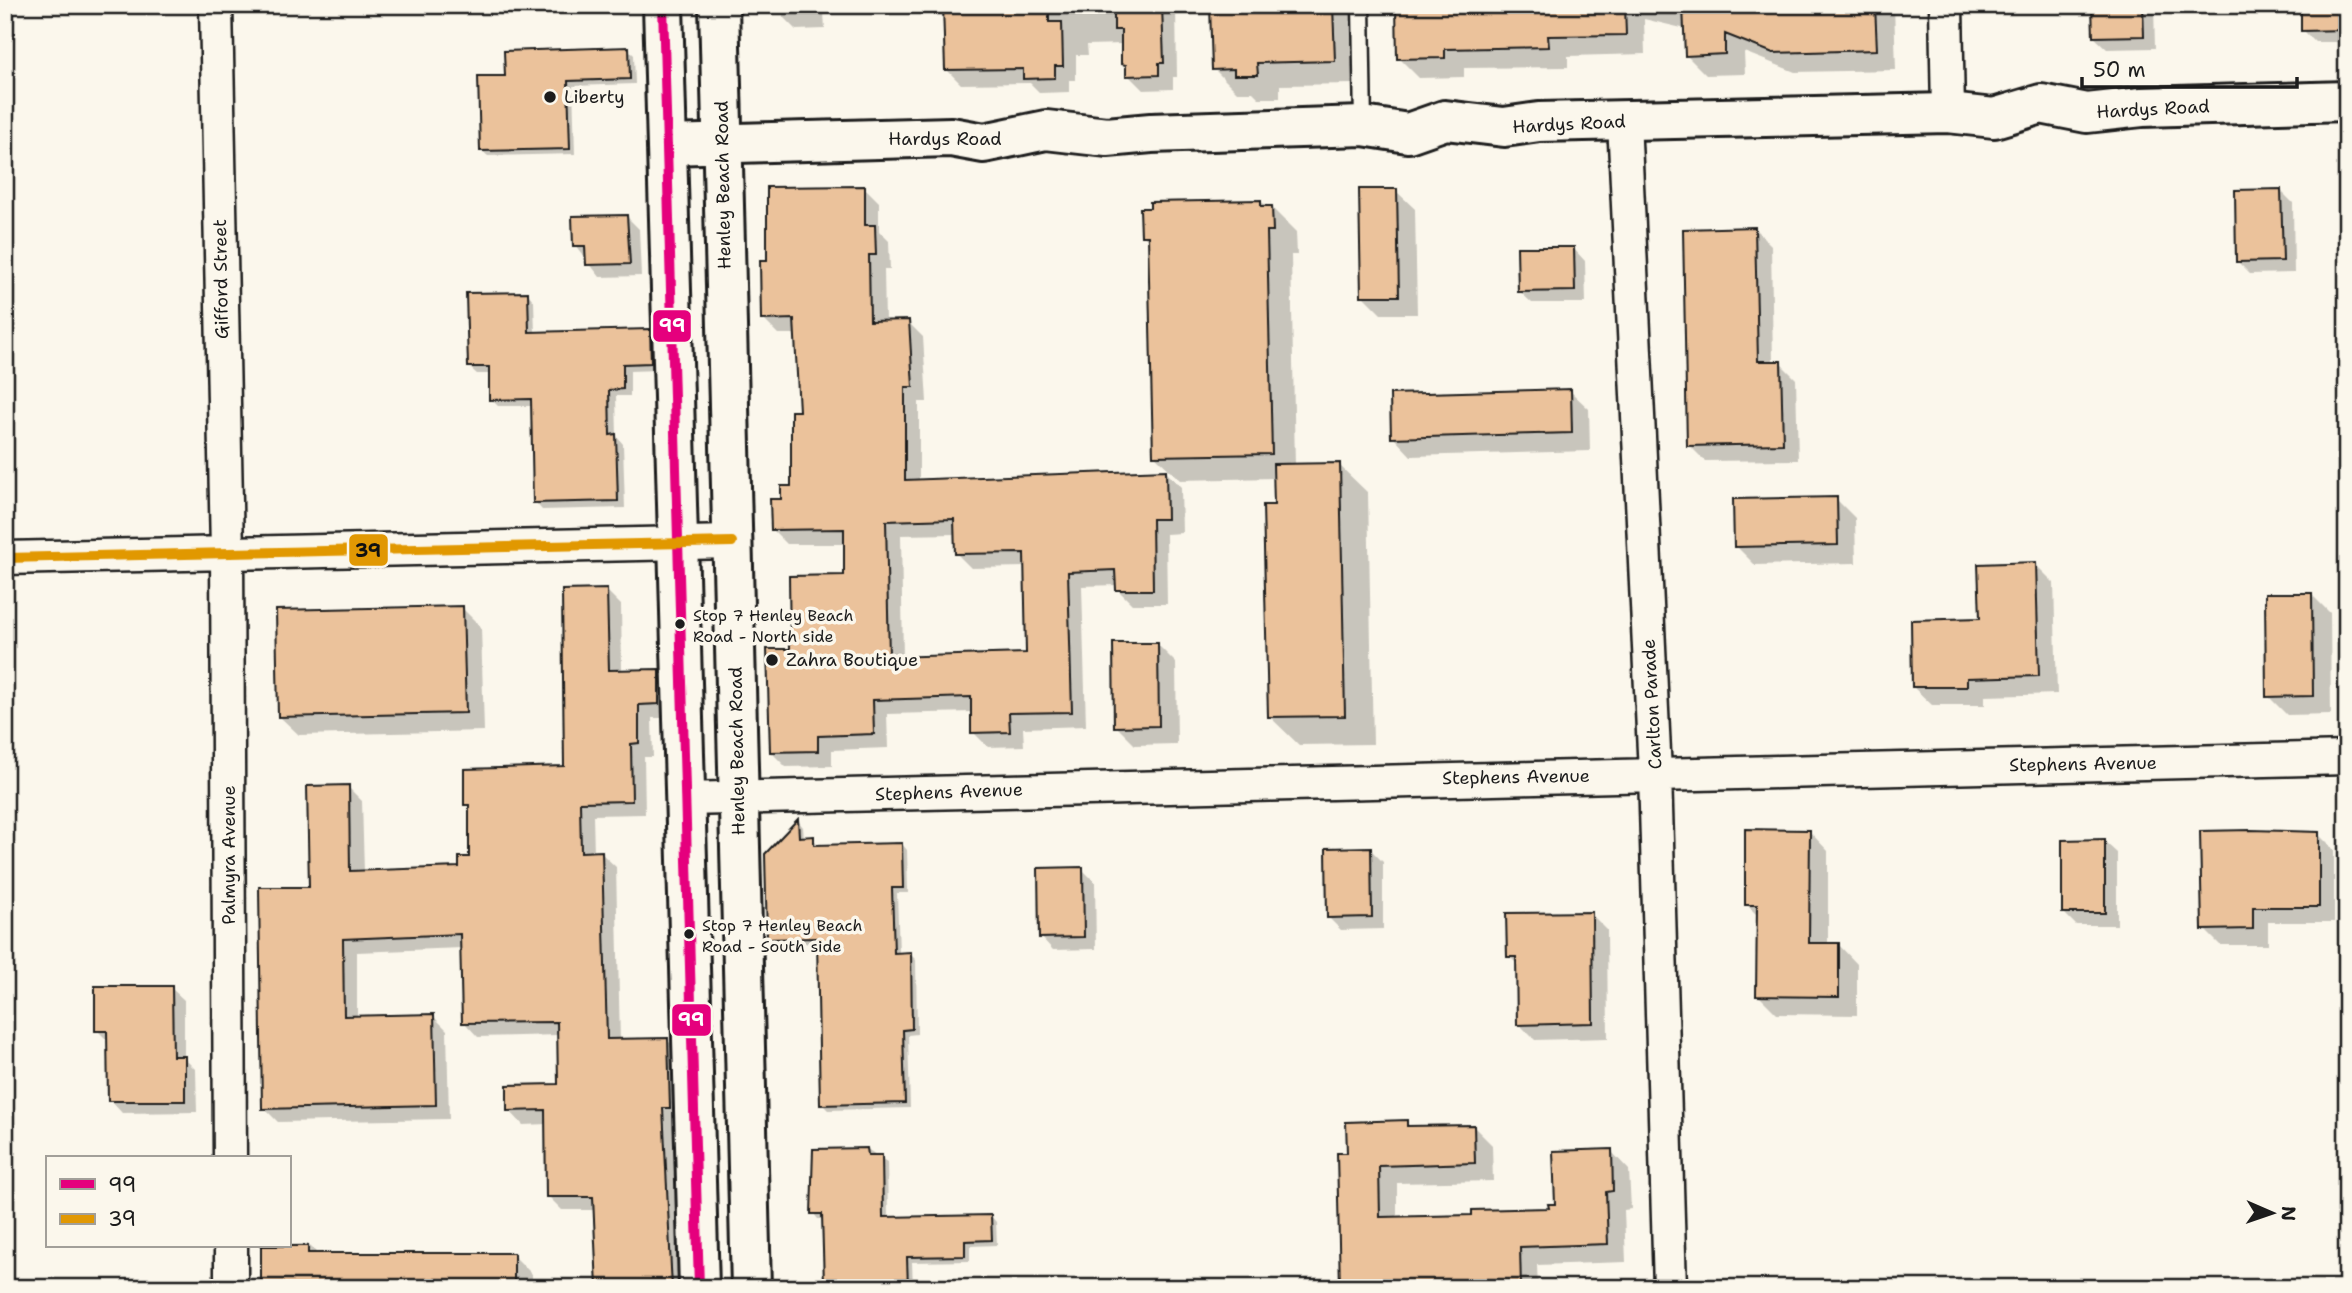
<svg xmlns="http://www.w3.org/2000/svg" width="2352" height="1293" viewBox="0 0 2352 1293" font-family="'Shantell Sans',sans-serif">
  <rect width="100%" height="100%" fill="#fbf7ec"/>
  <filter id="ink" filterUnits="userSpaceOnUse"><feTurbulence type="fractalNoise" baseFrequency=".0143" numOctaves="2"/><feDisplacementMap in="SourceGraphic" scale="14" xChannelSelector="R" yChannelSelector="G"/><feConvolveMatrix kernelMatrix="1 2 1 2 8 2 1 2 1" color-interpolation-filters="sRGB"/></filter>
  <g filter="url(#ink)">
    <path fill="#0003" fill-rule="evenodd" d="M 783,5 L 885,5 L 886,11 L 824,13 L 825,29 L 796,30 L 783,17 Z
      M 945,5 L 1176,5 L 1177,77 L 1173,77 L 1173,89 L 1143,90 L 1128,75 L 1128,69 L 1123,64 L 1123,44 L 1087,45 L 1088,55 L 1076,55 L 1076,80 L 1069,80 L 1069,92 L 1040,93 L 1030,83 L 961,84 L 946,69 Z
      M 1212,5 L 1355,5 L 1357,84 L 1280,85 L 1280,98 L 1259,98 L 1253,92 L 1237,92 L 1214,69 Z
      M 1398,5 L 1894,5 L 1896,70 L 1795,72 L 1744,52 L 1745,74 L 1706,75 L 1686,55 L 1686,29 L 1644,19 L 1645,54 L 1568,56 L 1568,67 L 1464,68 L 1464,77 L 1419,78 L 1399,58 Z
      M 2094,5 L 2154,5 L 2155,48 L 2107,49 L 2094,37 Z
      M 2347,5 L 2347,42 L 2315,42 L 2303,30 Z
      M 628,49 L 634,55 L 635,84 L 573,86 L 575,154 L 488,156 L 482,151 L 506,77 Z
      M 864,187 L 879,202 L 879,231 L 889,241 L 890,269 L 884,269 L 885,323 L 908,322 L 923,337 L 927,402 L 919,402 L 919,481 L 1166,472 L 1181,487 L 1182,533 L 1166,534 L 1167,604 L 1132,604 L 1117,589 L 1117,585 L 1082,586 L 1086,726 L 1023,728 L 1024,746 L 988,747 L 973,732 L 973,712 L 887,714 L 888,748 L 832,750 L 832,766 L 786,767 L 771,752 L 792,650 L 846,577 L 846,544 L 787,544 L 772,529 L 783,501 L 792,488 L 801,413 L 797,334 L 778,334 L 763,319 L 769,261 ZM 956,534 L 956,553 L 971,568 L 1026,567 L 1028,655 L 903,658 L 901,535 Z
      M 1396,191 L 1415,209 L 1417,314 L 1381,314 L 1363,296 Z
      M 2281,191 L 2293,203 L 2294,273 L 2250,274 L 2238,262 Z
      M 1261,202 L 1271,207 L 1296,232 L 1297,255 L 1291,255 L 1295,466 L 1339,465 L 1368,493 L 1373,744 L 1299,745 L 1270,717 L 1275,478 L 1180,480 L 1155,456 L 1150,243 L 1143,235 Z
      M 627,217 L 639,229 L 641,276 L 600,277 L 575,245 Z
      M 1755,229 L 1771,245 L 1773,363 L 1780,363 L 1796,379 L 1798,460 L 1705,461 L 1689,445 Z
      M 1573,248 L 1585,261 L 1586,303 L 1532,303 L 1519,291 Z
      M 527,293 L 534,301 L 535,334 L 649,331 L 657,338 L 658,370 L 630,371 L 630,396 L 616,396 L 617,437 L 623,444 L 625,508 L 542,510 L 535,502 L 533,406 L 498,406 L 491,399 L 490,374 L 477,374 L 469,367 Z
      M 1570,391 L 1589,409 L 1590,451 L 1411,456 L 1393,437 Z
      M 1836,499 L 1855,518 L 1856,563 L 1755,565 L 1736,546 Z
      M 2035,564 L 2054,583 L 2057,694 L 1985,696 L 1985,705 L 1932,705 L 1913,687 Z
      M 607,591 L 621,605 L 622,671 L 658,671 L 672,685 L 673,718 L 652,718 L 653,757 L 644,757 L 645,814 L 593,815 L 594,853 L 601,853 L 616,867 L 620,1041 L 667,1040 L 682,1054 L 684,1288 L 599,1288 L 595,1210 L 562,1210 L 548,1196 L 547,1124 L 523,1125 L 509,1110 L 560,1086 L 559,1035 L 478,1037 L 464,1022 L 462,948 L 357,952 L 357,1017 L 433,1016 L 447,1030 L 449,1119 L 278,1122 L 264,1108 L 311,888 L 348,787 L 362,801 L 364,872 L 461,869 L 471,859 L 471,809 L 466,804 L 566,768 Z
      M 2311,594 L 2330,613 L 2331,714 L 2287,715 L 2268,696 Z
      M 462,608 L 481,627 L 484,731 L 299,735 L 280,717 Z
      M 1158,645 L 1176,663 L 1177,744 L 1135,745 L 1116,726 Z
      M 798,821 L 803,827 L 804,839 L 813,838 L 819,846 L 902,844 L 907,850 L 908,893 L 897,893 L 899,954 L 910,954 L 916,960 L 917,1034 L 908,1035 L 910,1108 L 828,1110 L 822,1104 L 819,943 L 775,944 L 769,938 Z
      M 1810,832 L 1828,851 L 1828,945 L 1839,945 L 1857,964 L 1857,1015 L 1777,1014 L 1758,995 L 1759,917 L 1746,904 Z
      M 2318,834 L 2334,850 L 2334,922 L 2268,922 L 2268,945 L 2220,945 L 2204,929 Z
      M 2104,841 L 2117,853 L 2117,925 L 2076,925 L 2064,913 Z
      M 1370,849 L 1383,862 L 1383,929 L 1341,930 L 1328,917 Z
      M 1082,869 L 1095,882 L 1096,949 L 1053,950 L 1041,937 Z
      M 1591,914 L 1607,930 L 1608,1038 L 1535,1040 L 1519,1024 L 1518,965 L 1509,956 Z
      M 171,988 L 184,1000 L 184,1058 L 196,1070 L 197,1112 L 122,1113 L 110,1100 L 109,1042 L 97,1030 Z
      M 1406,1122 L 1412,1128 L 1473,1126 L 1492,1145 L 1493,1181 L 1397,1183 L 1397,1219 L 1474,1217 L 1550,1209 L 1611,1151 L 1629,1170 L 1631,1209 L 1624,1210 L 1626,1262 L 1537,1265 L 1538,1288 L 1342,1288 L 1349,1155 Z
      M 867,1149 L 887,1162 L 888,1219 L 991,1216 L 996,1222 L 997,1245 L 970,1246 L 970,1261 L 912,1262 L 913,1288 L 825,1288 L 824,1219 L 818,1219 L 813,1213 Z
      M 308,1244 L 319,1255 L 513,1255 L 532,1274 L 532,1288 L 263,1288 L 263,1246 Z"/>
    <path fill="#ebc29b" stroke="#1c1c1c" stroke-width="2" fill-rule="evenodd" d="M 943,5 L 1049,5 L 1049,22 L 1062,22 L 1063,66 L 1055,66 L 1055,78 L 1023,79 L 1023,69 L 945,70 Z
      M 1114,5 L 1162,5 L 1164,63 L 1159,63 L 1159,75 L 1126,76 L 1126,65 L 1121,64 L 1121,30 L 1114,30 Z
      M 1210,5 L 1333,5 L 1335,61 L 1257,63 L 1258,75 L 1234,75 L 1234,69 L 1212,70 Z
      M 1396,5 L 1625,5 L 1626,35 L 1548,36 L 1549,47 L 1445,49 L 1445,58 L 1397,59 Z
      M 1683,5 L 1875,5 L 1877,50 L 1773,53 L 1725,34 L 1725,54 L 1685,56 Z
      M 2092,5 L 2143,5 L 2144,36 L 2093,37 Z
      M 2301,5 L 2347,5 L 2347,30 L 2301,31 Z
      M 629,47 L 630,79 L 568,81 L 570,149 L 480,151 L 478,76 L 505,76 L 504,51 Z
      M 865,186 L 865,225 L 875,225 L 876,255 L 869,255 L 870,321 L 909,320 L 913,387 L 905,387 L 905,480 L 1166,470 L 1167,519 L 1152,519 L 1153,590 L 1116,590 L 1115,570 L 1068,572 L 1072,712 L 1009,713 L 1010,732 L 971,733 L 971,697 L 873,700 L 874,734 L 818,736 L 818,751 L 770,752 L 767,649 L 790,649 L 789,576 L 844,575 L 844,529 L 771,530 L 770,499 L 781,499 L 781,486 L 791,486 L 791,411 L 799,411 L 794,319 L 761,320 L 760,260 L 767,260 L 767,187 ZM 954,519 L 955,554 L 1024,553 L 1026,653 L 889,657 L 886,521 Z
      M 1359,189 L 1397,189 L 1399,296 L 1361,296 Z
      M 2281,189 L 2283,261 L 2236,262 L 2235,190 Z
      M 1261,200 L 1261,206 L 1272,206 L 1273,231 L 1267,231 L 1272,454 L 1153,456 L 1148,236 L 1141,236 L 1140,208 L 1150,208 L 1150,202 Z
      M 627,215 L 630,264 L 586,265 L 585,246 L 573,246 L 572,216 Z
      M 1755,227 L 1758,361 L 1781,361 L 1783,444 L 1687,446 L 1683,229 Z
      M 1517,247 L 1574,247 L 1575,291 L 1518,292 Z
      M 528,292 L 529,332 L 650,329 L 651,363 L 623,364 L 623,389 L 609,390 L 610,435 L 616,434 L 618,501 L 533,503 L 531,399 L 489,400 L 489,367 L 468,367 L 466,293 Z
      M 1571,389 L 1572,433 L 1391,438 L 1390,394 Z
      M 1340,463 L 1345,716 L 1268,717 L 1263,505 L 1274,505 L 1273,464 Z
      M 1837,497 L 1838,545 L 1734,547 L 1733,499 Z
      M 2036,562 L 2039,676 L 1967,678 L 1967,687 L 1912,687 L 1911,620 L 1980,618 L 1978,564 Z
      M 607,589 L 609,670 L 659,669 L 659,704 L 639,705 L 639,743 L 631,744 L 632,801 L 580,802 L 581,852 L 602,851 L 607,1039 L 668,1038 L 670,1108 L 663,1108 L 672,1288 L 597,1288 L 593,1197 L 546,1197 L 545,1110 L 507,1111 L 507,1085 L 558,1084 L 557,1022 L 462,1023 L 460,934 L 343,939 L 344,1016 L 434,1014 L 436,1105 L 262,1109 L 259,887 L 309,887 L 307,786 L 349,785 L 350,871 L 459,867 L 459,857 L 469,857 L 469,805 L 464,805 L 464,769 L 564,766 L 562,590 Z
      M 2265,593 L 2312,593 L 2313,696 L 2266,697 Z
      M 463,606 L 466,713 L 278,717 L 276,610 Z
      M 1113,643 L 1158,643 L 1159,726 L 1114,727 Z
      M 798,819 L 799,837 L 814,836 L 814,845 L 902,843 L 903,888 L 892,888 L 894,953 L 911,952 L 912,1029 L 903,1030 L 905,1103 L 820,1105 L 817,938 L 767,939 L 765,854 Z
      M 1745,829 L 1810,830 L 1809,943 L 1839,943 L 1839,997 L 1756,996 L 1757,905 L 1745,905 Z
      M 2251,830 L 2319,832 L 2319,907 L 2253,907 L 2253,929 L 2202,930 L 2200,831 Z
      M 2105,839 L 2105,913 L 2062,913 L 2062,840 Z
      M 1371,847 L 1372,917 L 1327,918 L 1326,848 Z
      M 1083,867 L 1084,937 L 1039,938 L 1038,868 Z
      M 1592,912 L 1593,1023 L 1517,1025 L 1516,957 L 1507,957 L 1506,913 Z
      M 95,986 L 172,986 L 173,1056 L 185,1056 L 185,1101 L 108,1101 L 107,1031 L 95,1031 Z
      M 1407,1120 L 1407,1126 L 1474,1125 L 1475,1163 L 1379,1166 L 1380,1217 L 1472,1215 L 1472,1210 L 1549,1208 L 1548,1204 L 1555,1204 L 1553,1151 L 1612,1149 L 1613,1191 L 1606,1192 L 1608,1244 L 1520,1247 L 1521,1288 L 1340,1288 L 1337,1153 L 1347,1153 L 1346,1122 Z
      M 867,1148 L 868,1155 L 882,1155 L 883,1217 L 991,1215 L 992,1240 L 965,1241 L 965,1256 L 907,1257 L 908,1288 L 834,1288 L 834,1284 L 824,1285 L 822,1214 L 811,1214 L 813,1149 Z
      M 261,1246 L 308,1246 L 308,1253 L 514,1253 L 514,1288 L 261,1288 Z"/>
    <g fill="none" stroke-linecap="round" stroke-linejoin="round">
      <defs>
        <path id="service" d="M 1361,5 L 1363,126"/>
        <path id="minor" d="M 216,5 L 227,552 L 230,1158
          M 1946,5 L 1948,113
          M 1624,121 L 1655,773 L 1670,1288
          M 5,558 L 732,542
          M 686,799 L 2347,758
          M 231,1246 L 231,1288"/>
        <path id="tertiary" d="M 667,145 L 951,137 L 984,143 L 1046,130 L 1107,137 L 1151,133 L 1363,126 L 1408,133 L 1445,120 L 1504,127 L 1539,122 L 1948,113 L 1994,118 L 2041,104 L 2087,113 L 2142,107 L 2347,101"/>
        <path id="secondary" d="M 663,5 L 699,1288
          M 719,5 L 751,1288"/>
      </defs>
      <use href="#service" stroke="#1c1c1c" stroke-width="21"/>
      <use href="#minor" stroke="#1c1c1c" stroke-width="37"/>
      <use href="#tertiary" stroke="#1c1c1c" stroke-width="44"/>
      <use href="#secondary" stroke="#1c1c1c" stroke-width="44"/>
      <use href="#service" stroke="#fbf7ec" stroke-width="16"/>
      <use href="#minor" stroke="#fbf7ec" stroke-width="32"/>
      <use href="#tertiary" stroke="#fbf7ec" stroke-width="38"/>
      <use href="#secondary" stroke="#fbf7ec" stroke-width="38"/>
      <defs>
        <path id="bus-1" d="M 663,5 L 699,1288"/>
        <path id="bus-2" d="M 5,558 L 732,542"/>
      </defs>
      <use href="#bus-1" stroke="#fbf7ec" stroke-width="16"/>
      <use href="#bus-2" stroke="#fbf7ec" stroke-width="16"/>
      <use href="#bus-1" stroke="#e5007d" stroke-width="10"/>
      <use href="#bus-2" stroke="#e19803" stroke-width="10"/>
    </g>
  </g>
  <g fill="#1c1c1c" stroke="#fbf7ec" stroke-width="2.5">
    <circle cx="550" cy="97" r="7"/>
    <circle cx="680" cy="624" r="6"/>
    <circle cx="772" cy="660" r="7"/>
    <circle cx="689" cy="934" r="6"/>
  </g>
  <g text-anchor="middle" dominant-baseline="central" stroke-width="7" stroke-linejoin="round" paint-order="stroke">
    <g font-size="16" fill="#1c1c1c" stroke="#fbf7ec" text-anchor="start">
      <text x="693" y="615">Stop 7 Henley Beach<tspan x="693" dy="21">Road - North side</tspan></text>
      <text x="702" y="925">Stop 7 Henley Beach<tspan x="702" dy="21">Road - South side</tspan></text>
    </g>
    <g font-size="18" fill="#1c1c1c" stroke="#fbf7ec" text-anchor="start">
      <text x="564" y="97">Liberty</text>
      <text x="786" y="660">Zahra Boutique</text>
    </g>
    <g font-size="18" fill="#1c1c1c" stroke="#fbf7ec">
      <text transform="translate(2153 109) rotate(-3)">Hardys Road</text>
      <text transform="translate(1569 124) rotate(-3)">Hardys Road</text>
      <text x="945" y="139">Hardys Road</text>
      <text transform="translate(723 185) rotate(-91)">Henley Beach Road</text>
      <text transform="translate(221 279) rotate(-91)">Gifford Street</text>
      <text transform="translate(1652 704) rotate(-93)">Carlton Parade</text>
      <text transform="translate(737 751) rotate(-91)">Henley Beach Road</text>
      <text transform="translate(2083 764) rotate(-1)">Stephens Avenue</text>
      <text transform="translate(1516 777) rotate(-1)">Stephens Avenue</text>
      <text transform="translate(949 792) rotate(-2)">Stephens Avenue</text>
      <text transform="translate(229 855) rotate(-90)">Palmyra Avenue</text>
    </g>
  </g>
  <g stroke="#fbf7ec" stroke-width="2.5">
    <rect x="652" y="309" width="40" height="34" rx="7" fill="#e5007d"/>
    <rect x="348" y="533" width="41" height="34" rx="7" fill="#e19803"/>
    <rect x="671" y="1003" width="41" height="34" rx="7" fill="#e5007d"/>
  </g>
  <g font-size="19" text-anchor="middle" font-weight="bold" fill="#fff">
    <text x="672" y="332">99</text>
    <text x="691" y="1026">99</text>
  </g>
  <g font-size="19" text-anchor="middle" font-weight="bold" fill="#111">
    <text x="368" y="557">39</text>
  </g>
  <rect width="2352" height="1293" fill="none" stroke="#fbf7ec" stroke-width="28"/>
  <rect x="14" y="14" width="2324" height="1265" fill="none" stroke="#1c1c1c" stroke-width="2.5" filter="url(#ink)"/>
  <rect x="46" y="1156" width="245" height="91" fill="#fbf7ec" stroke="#a29f99" stroke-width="2"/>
  <rect x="60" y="1179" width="35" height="10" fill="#e5007d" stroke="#a29f99" stroke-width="2"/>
  <text x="108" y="1192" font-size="21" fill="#1c1c1c">99</text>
  <rect x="60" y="1214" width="35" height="10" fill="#e19803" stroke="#a29f99" stroke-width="2"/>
  <text x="108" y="1226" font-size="21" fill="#1c1c1c">39</text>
  <g transform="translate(2272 1213) rotate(92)" stroke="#fbf7ec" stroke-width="5" paint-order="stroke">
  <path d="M0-5L12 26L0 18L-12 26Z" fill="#1c1c1c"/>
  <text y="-10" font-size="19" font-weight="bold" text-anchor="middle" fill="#1c1c1c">N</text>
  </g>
  <path d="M2082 77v10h215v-10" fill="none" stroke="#1c1c1c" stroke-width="3.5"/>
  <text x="2093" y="77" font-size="21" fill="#1c1c1c" stroke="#fbf7ec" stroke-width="5" paint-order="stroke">50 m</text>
</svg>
